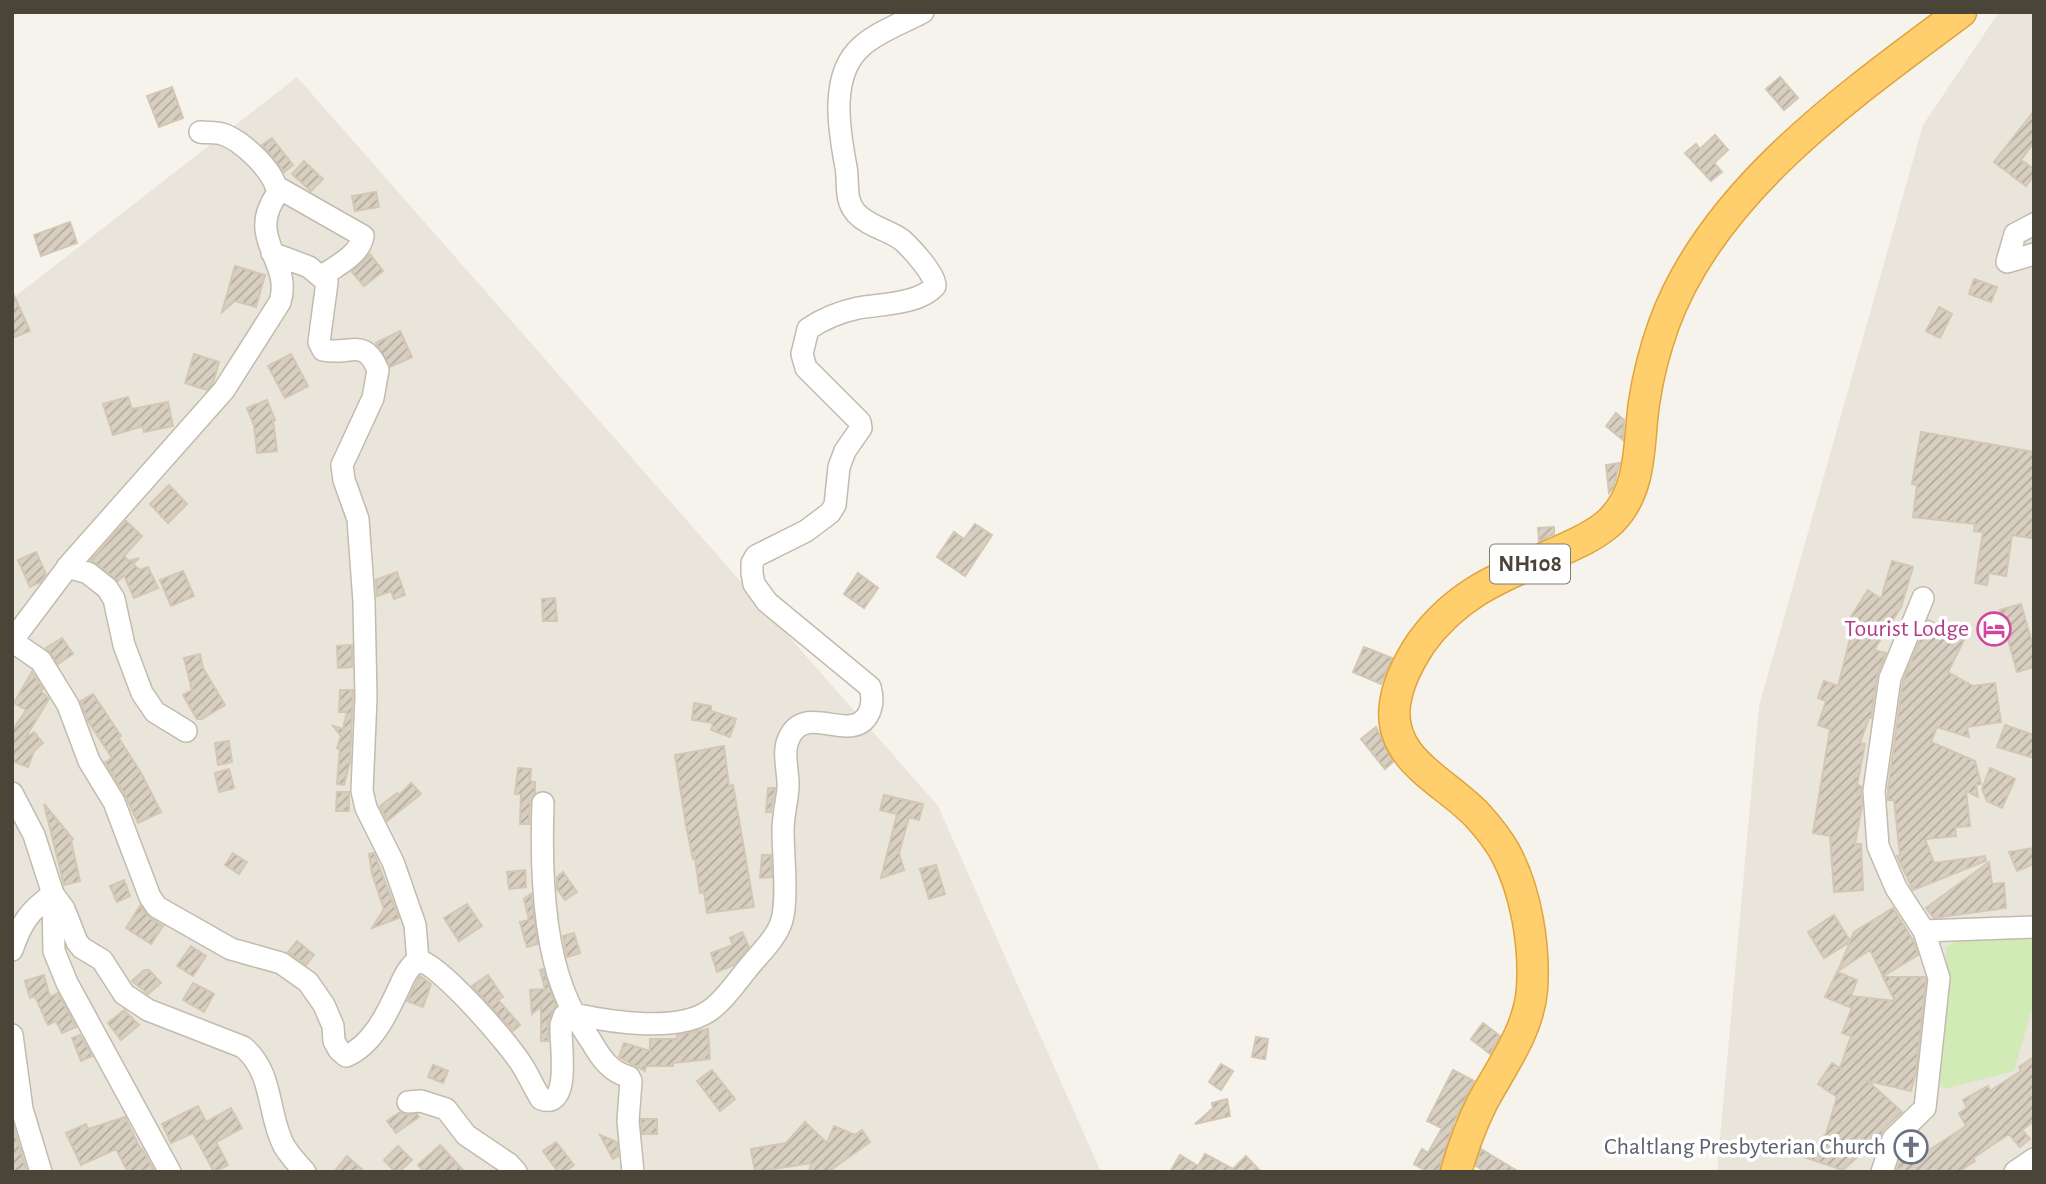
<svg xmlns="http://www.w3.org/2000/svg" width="2046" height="1184" viewBox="0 0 2046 1184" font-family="'Alegreya Sans',sans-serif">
  <defs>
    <pattern id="building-hatch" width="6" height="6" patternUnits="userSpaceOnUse" patternTransform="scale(1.75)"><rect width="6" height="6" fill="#d8cfc1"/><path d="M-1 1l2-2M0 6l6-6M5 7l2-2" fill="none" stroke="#b1aa9e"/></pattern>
  </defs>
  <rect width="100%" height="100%" fill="#f6f3ec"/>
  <path fill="#eae5da" d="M 1999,12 L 2034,12 L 2034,1172 L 1717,1172 L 1759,706 L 1923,125 Z
    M 297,77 L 938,806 L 1101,1172 L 12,1172 L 12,299 Z"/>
  <path fill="#d2eab5" d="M 2034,935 L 2034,1002 L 2014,1071 L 1944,1089 L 1933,1075 L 1946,975 L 1946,947 C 1970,931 2006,936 2034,935 Z"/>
  <path fill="url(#building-hatch)" stroke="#d3c7b4" stroke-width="2" d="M 1780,77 L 1798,98 L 1784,110 L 1766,89 Z
    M 172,87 L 183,118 L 159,127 L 147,96 Z
    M 2034,111 L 2034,142 L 2021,160 L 2034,169 L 2034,176 L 2026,186 L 1994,162 Z
    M 1715,135 L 1728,150 L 1714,163 L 1722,172 L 1711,181 L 1685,153 L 1696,144 L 1700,149 Z
    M 272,138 L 293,165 L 284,172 L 262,145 Z
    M 304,161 L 323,179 L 311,191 L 292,174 Z
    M 376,192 L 379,207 L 355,211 L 352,196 Z
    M 70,222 L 77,243 L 41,256 L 34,235 Z
    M 370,254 L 383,271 L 364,286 L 352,272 Z
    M 235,266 L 265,275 L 256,307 L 235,301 L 222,312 Z
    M 1974,279 L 1997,287 L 1991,302 L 1969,294 Z
    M 12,291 L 30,331 L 12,338 Z
    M 1939,307 L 1952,314 L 1940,338 L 1926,331 Z
    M 400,331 L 412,357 L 390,367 L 376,343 Z
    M 194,354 L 219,362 L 213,383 L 207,390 L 185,383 Z
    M 291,354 L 308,386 L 285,398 L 268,366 Z
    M 128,397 L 132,409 L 168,402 L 173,426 L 144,432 L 143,426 L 113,435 L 103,404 Z
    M 267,400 L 275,420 L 273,420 L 277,451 L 257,453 L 254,425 L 247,408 Z
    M 1616,413 L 1624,420 L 1623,440 L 1606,426 Z
    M 1921,432 L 2034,452 L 2034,513 L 2031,538 L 2012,535 L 2006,576 L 1989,573 L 1987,585 L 1975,583 L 1983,532 L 1974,531 L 1975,524 L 1913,517 L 1917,485 L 1912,484 Z
    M 1620,463 L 1613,488 L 1609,493 L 1606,465 Z
    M 169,485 L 187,504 L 168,523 L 150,504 Z
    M 126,521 L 142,536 L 124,556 L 129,561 L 139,558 L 133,564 L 140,570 L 148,567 L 158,588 L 134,598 L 124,575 L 118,581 L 91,560 Z
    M 975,524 L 992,535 L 965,576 L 937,557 L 954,532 L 964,539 Z
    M 1554,527 L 1554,534 L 1539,541 L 1538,528 Z
    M 36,552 L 46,574 L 40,582 L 30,587 L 18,560 Z
    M 1892,561 L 1913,567 L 1901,607 L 1874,650 L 1886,653 L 1877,676 L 1871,718 L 1869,718 L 1860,743 L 1865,744 L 1857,785 L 1861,786 L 1862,805 L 1855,844 L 1861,844 L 1863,890 L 1834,892 L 1830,836 L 1813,833 L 1830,729 L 1818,725 L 1826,701 L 1818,698 L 1824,681 L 1838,686 L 1853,627 L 1847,623 L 1868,590 L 1881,599 Z
    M 183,571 L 194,596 L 171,606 L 160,580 Z
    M 397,572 L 405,595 L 394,599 L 391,591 L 377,596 L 376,580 Z
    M 858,573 L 878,588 L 864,608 L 844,594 Z
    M 555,598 L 557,621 L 543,621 L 542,599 Z
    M 2021,604 L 2034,649 L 2034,667 L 2017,672 L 2000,610 Z
    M 1928,620 L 1965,638 L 1948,672 L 1973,686 L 1995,683 L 2001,722 L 1967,727 L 1969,737 L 1937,727 L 1931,742 L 1975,761 L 1981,784 L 1976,785 L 1978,797 L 1966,791 L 1970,826 L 1955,827 L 1956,836 L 1925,839 L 1934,863 L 1985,856 L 1986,861 L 1913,890 L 1897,856 L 1900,855 L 1894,800 L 1888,800 L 1888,789 L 1903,681 Z
    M 62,638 L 73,654 L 58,664 L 46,648 Z
    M 352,645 L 352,667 L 338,668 L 337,646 Z
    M 1364,647 L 1392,658 L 1381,684 L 1353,672 Z
    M 200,654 L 203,668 L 225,705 L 202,719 L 197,719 L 183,695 L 192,690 L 184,658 Z
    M 32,672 L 43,689 L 41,691 L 49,699 L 25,738 L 34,732 L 43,743 L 34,751 L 28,767 L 12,761 L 12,731 L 26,710 L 14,703 Z
    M 340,690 L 353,690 L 350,762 L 344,785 L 337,784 L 340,749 L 337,748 L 341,736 L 333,726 L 343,729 L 347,712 L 339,712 Z
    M 93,694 L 121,736 L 118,737 L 141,773 L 161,812 L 138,823 L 125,795 L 105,762 L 112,758 L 88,721 L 81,703 L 84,705 L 81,701 Z
    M 694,703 L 711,706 L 711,711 L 736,719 L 730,737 L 711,730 L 713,723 L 692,720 Z
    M 2005,725 L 2034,735 L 2034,758 L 1997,747 Z
    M 1376,727 L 1393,762 L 1385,769 L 1361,739 Z
    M 229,741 L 232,762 L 218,765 L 215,743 Z
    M 724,746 L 729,786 L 733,785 L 754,907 L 707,913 L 704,892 L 700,893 L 695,858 L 693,859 L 686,825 L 675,755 Z
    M 518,768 L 531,769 L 530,781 L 535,782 L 535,793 L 530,803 L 529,824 L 520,824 L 521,794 L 515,794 Z
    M 1990,768 L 2015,779 L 2002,808 L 1987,801 L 1982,789 Z
    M 229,769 L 234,788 L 219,792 L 215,773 Z
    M 411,783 L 421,794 L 387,821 L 380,806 L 397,793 L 399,795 Z
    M 768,788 L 775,788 L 771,812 L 766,812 Z
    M 337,792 L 349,792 L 349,811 L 336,811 Z
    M 884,795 L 923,804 L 919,820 L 909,817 L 899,853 L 904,870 L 881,878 L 897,814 L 880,810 Z
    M 44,804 L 73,839 L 71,841 L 80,881 L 64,885 Z
    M 2034,848 L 2034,864 L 2017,871 L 2009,852 Z
    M 233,853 L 247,862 L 239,874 L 225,865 Z
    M 374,853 L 399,918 L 372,928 L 384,909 L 372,874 L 369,854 Z
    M 762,855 L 771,855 L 772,877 L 760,878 Z
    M 1989,862 L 1992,884 L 2004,883 L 2006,908 L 1934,918 L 1926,908 Z
    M 936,865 L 945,894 L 929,899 L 920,869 Z
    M 525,870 L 526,887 L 509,889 L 507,872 Z
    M 563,872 L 577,892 L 565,900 L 557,889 L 557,877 Z
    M 124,880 L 130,896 L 117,902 L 110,886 Z
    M 531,894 L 538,944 L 527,947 L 520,922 L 529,920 L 524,899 Z
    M 467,904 L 482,926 L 459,941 L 444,918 Z
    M 140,906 L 150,918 L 163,926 L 151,944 L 126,928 Z
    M 1893,908 L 1914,942 L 1918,955 L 1883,976 L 1870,950 L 1838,971 L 1850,942 L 1824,958 L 1808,932 L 1834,915 L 1850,941 L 1854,932 Z
    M 742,932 L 749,947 L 734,965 L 717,972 L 711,953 L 733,945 L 730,938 Z
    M 574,933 L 580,953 L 567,957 L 563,936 Z
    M 297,941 L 314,955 L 306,965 L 288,952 Z
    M 191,946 L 206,956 L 193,976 L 177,966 Z
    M 543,969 L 556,1006 L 548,1021 L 548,1041 L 541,1041 L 541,1006 L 532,1014 L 530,990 L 545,989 L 540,970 Z
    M 144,970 L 149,970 L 161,983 L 148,994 L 132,981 Z
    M 1837,972 L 1857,980 L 1851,996 L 1895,1001 L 1883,977 L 1925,977 L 1926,979 L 1916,1072 L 1911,1091 L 1868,1081 L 1902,1112 L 1883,1130 L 1874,1155 L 1867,1148 L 1843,1170 L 1804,1157 L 1826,1134 L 1837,1097 L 1818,1084 L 1832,1063 L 1840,1068 L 1851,1036 L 1842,1033 L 1852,1008 L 1825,997 Z
    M 44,975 L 50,997 L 58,993 L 76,1027 L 62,1033 L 56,1021 L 48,1025 L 35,996 L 30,998 L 25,981 Z
    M 488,975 L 503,997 L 498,1000 L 520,1025 L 513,1031 L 472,986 Z
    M 420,976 L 431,984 L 423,1007 L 407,1001 Z
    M 193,983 L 214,994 L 204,1012 L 183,1000 Z
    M 124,1010 L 139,1025 L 121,1040 L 108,1023 Z
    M 1483,1023 L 1500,1036 L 1490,1054 L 1471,1039 Z
    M 708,1029 L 710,1059 L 673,1063 L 673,1066 L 646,1066 L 645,1071 L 619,1057 L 624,1043 L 650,1051 L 650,1039 L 677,1039 L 677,1035 Z
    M 80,1035 L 92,1056 L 81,1061 L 72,1038 Z
    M 1256,1037 L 1268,1039 L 1265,1059 L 1252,1057 Z
    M 2034,1057 L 2034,1121 L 2022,1130 L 2030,1139 L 2020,1147 L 2009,1134 L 1973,1158 L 1975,1161 L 1958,1172 L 1896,1172 L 1899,1163 L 1911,1155 L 1914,1160 L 1966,1126 L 1959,1113 L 1967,1108 L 1963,1100 L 1988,1086 L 1990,1091 L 2021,1071 L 2019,1067 Z
    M 1221,1064 L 1233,1071 L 1221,1090 L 1209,1082 Z
    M 433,1065 L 448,1071 L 443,1083 L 428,1077 Z
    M 712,1070 L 735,1099 L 720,1111 L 697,1081 Z
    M 1453,1070 L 1474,1081 L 1454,1122 L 1439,1170 L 1428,1172 L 1414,1164 L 1422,1149 L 1428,1153 L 1442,1128 L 1427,1121 Z
    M 1227,1099 L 1230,1116 L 1195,1124 L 1213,1108 L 1212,1103 Z
    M 198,1106 L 206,1122 L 231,1108 L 242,1128 L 216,1142 L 228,1165 L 214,1172 L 193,1133 L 171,1143 L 162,1124 Z
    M 400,1112 L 408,1115 L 417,1114 L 419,1117 L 396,1133 L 387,1121 Z
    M 125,1117 L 141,1150 L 142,1149 L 155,1172 L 128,1172 L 116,1149 L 81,1165 L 66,1133 L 86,1124 L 88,1129 Z
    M 641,1119 L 657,1119 L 657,1134 L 642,1134 Z
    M 805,1122 L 827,1143 L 834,1126 L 855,1135 L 862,1130 L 870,1142 L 828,1172 L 809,1172 L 811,1163 L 755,1172 L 751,1149 L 786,1143 Z
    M 13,1125 L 27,1172 L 15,1172 L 12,1166 Z
    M 600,1135 L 617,1142 L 618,1156 L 613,1159 Z
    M 556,1142 L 574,1165 L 565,1172 L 558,1172 L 543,1151 Z
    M 440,1145 L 465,1172 L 425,1172 L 418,1165 Z
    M 398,1146 L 412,1160 L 399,1172 L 395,1172 L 384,1160 Z
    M 1481,1149 L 1519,1172 L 1486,1172 L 1476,1166 Z
    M 1205,1154 L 1233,1169 L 1246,1156 L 1261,1172 L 1170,1172 L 1180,1155 L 1198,1166 Z
    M 347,1156 L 365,1172 L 334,1172 Z"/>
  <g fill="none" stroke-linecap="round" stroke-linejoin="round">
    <defs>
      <path id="minor" d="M 277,187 L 363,236 C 360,255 336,266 322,276
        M 2034,224 L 2015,234 L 2007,262 L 2034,254
        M 272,253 L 309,267 L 327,282 L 319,342 L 323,350 C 350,356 364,336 378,370 L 373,398 L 342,465 L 344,480 L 358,519 L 364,602 L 366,698 L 362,791 L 366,808 L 393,862 L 415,925 L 418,960
        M 67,567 L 88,573 L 107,588 L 114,599 L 124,645 L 142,693 L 155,712 L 186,731
        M 12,641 L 41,661 L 68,705 L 89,761 L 114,802 L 150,897 L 157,907 L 231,949 L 281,963 L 308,982 L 324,1005 L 333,1026 L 334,1041 L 339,1050 L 346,1056 C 371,1046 386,1016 397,992 C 403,980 406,969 418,960 C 440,964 508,1043 522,1065 C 529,1076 534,1088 541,1099 C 572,1110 560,1044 561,1025 L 564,1016 L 574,1014 C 610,1022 682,1034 713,1008 C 727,997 737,981 748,968 C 759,954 777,938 782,920 C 788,897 783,855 783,830 C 783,816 787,802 788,788 C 789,771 781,751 790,736 C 803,712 829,727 848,726 C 870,725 875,704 870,687 L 767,602 L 754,584 L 752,573 L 752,563 L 756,556 L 806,531 L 830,513 L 835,505 L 839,467 L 845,451 L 861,428 L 860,422 L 806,368 L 802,354 L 808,329 C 824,318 840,312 858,308 C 881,304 920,304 935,286 C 936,275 911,248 902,240 C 887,229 869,227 856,213 C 844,199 849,184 846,167 C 839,130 829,74 862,46 C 879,31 903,23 923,12
        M 12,641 L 70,564 L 224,390 L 280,302 C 293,261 245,239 277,194 C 278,174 241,139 222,134 C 216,132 207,133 200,132
        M 12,793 L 34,835 L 53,894 L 54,951 L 67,983 L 170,1172
        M 543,803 C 541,859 543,937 563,989 C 570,1008 580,1025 591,1041 C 601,1058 609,1071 629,1077 L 631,1081 L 628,1121 L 633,1172
        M 1924,931 L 2034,927
        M 12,950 C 21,923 30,910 53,894 L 64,909 L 77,942 L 82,948 L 102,960 L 124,994 L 148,1010 L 243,1047 C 274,1072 267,1114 284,1146 C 290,1156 298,1164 305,1172
        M 12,1035 L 22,1109 L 41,1172
        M 408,1102 L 421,1101 L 446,1109 L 466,1135 L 509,1164 L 516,1172
        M 1882,1172 L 1893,1139 L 1925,1108 L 1939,978 L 1924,931 L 1896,888 L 1878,846 L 1874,791 L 1890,678 L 1923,598
        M 2015,1172 L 2034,1159"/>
      <path id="highway" d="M 1456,1172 C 1463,1147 1471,1125 1482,1103 C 1501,1067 1529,1031 1532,989 C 1535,945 1526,891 1505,852 C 1498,840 1488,827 1478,816 C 1447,782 1387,760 1395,704 C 1398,682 1409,661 1421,643 C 1456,594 1500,577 1553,554 C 1573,545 1595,536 1611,521 C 1643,489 1638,444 1644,403 C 1648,376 1655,349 1664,324 C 1713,190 1851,94 1961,12"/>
    </defs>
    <use href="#minor" stroke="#c2bbae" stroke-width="24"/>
    <use href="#highway" stroke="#e0a43c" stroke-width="33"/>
    <use href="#minor" stroke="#fff" stroke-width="21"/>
    <use href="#highway" stroke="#ffcf6e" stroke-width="30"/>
  </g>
  <defs>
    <symbol id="hotel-ring" viewBox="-11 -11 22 22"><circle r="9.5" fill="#fff" stroke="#d1479c" stroke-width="1.5"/><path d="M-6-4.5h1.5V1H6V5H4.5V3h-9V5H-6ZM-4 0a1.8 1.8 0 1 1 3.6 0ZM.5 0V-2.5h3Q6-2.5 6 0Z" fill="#d1479c"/></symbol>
    <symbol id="church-ring" viewBox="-11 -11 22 22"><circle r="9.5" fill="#fff" stroke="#6b7280" stroke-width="1.5"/><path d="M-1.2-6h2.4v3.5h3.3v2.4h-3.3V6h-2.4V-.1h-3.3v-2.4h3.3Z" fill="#6b7280"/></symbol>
  </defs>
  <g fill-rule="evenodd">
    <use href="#hotel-ring" x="1975" y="610" width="38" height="38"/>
    <use href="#church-ring" x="1892" y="1128" width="38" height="38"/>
  </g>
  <g text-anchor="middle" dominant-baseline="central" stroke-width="7" stroke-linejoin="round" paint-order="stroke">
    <rect fill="#fff" stroke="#817c74" stroke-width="2" x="1490" y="544.5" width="80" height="39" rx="5"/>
    <g font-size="23" font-weight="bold" fill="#4b4439">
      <text x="1530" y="564">NH108</text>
    </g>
    <g font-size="24" fill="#b23c85" stroke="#fff" text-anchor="end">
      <text x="1969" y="629">Tourist Lodge</text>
    </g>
    <g font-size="24" fill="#5b616d" stroke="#fff" text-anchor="end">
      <text x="1886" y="1147">Chaltlang Presbyterian Church</text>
    </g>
  </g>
  <rect width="2046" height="1184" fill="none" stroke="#4b4439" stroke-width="28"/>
</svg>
